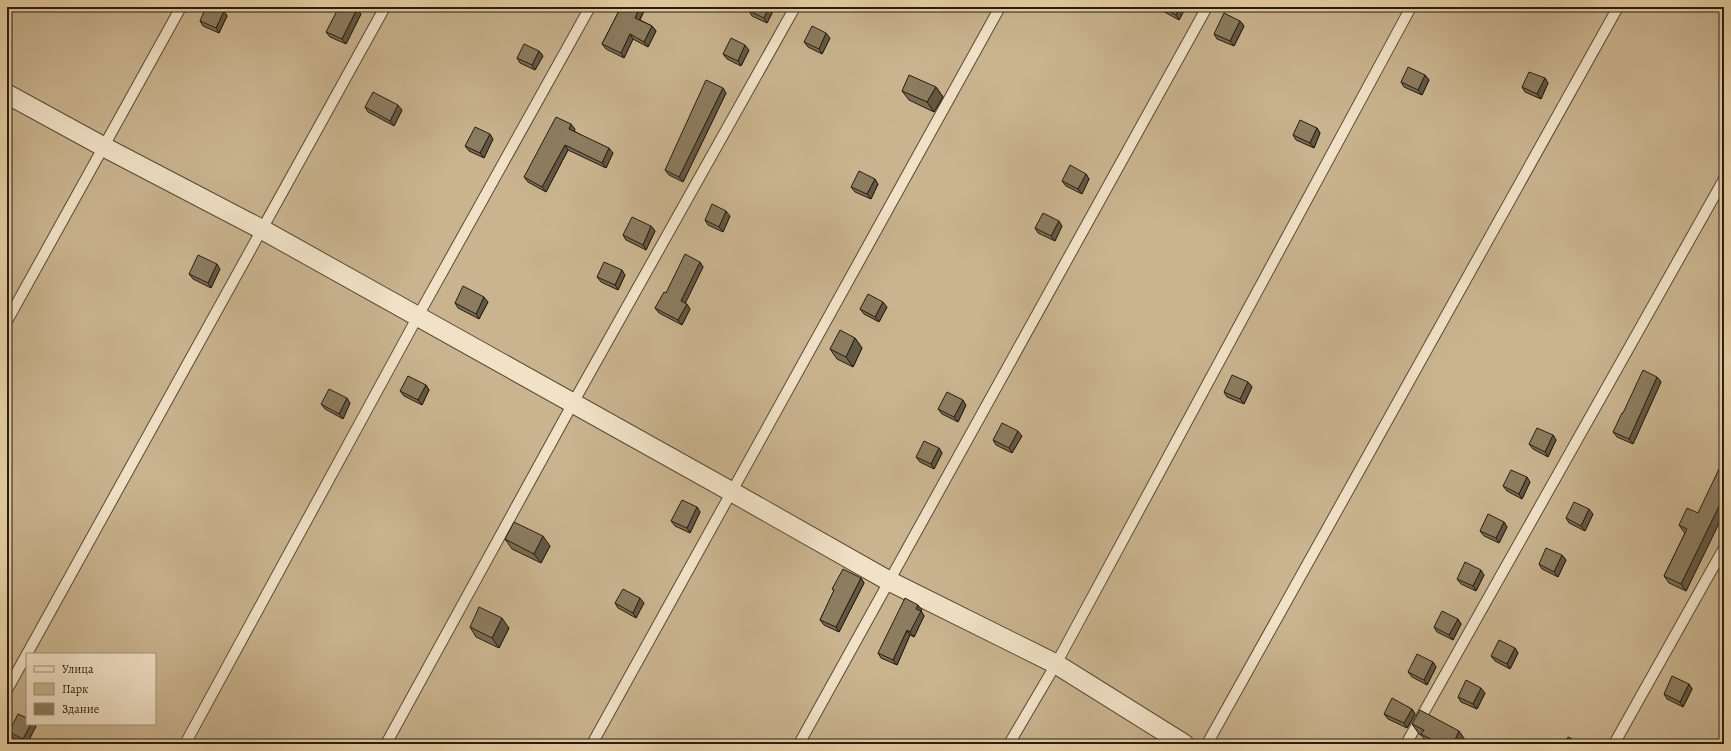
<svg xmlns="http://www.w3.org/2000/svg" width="1731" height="751" viewBox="0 0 1731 751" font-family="Alegreya,serif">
  <rect width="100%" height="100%" fill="#ead3a9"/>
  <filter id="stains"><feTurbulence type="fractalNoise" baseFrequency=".005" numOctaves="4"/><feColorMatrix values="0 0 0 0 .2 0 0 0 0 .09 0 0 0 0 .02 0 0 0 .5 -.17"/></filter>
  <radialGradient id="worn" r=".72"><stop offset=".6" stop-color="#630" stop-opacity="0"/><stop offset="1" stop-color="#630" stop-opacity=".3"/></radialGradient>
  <path fill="#c9b48f" stroke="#786850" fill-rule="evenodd" d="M 7,7 L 1724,7 L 1724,744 L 7,744 ZM 27,654 L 155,654 L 155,724 L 27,724 Z"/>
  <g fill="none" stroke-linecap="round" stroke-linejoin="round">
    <defs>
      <path id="service" d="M 7,321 L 181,7
        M 7,690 L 385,7
        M 185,744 L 418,316 L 590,7
        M 386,744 L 573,403 L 795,7
        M 592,744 L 1000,7
        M 799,744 L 1207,7
        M 1009,744 L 1056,664 L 1411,7
        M 1207,744 L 1618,7
        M 1406,744 L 1724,179
        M 1614,744 L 1724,548"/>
      <path id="minor" d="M 7,94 L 104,147 L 263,230 L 732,492 L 889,581 L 1056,664 L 1184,744"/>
    </defs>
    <use href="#service" stroke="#584a36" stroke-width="12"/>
    <use href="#minor" stroke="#584a36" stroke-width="21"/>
    <use href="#service" stroke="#f1e2c7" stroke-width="10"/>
    <use href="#minor" stroke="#f1e2c7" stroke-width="19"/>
  </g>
  <path fill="#786b53" stroke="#271d10" d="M 621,7 L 646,7 L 640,20 L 652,26 L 656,31 L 648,47 L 633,39 L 624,58 L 606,49 L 602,44 Z
    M 775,7 L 767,23 L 752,16 L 749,11 Z
    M 1159,7 L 1186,7 L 1179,20 L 1161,10 Z
    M 224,11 L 227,16 L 219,33 L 203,26 L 200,21 Z
    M 361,14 L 346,44 L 330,37 L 326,32 Z
    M 1240,21 L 1244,26 L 1234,46 L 1217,39 L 1214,34 Z
    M 830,38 L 822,54 L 808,47 L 804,42 Z
    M 749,50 L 741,66 L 727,59 L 723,54 Z
    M 539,51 L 543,56 L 535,70 L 520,63 L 517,58 Z
    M 1425,75 L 1429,80 L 1422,95 L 1404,87 L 1401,82 Z
    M 1545,78 L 1548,83 L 1541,99 L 1525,92 L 1522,87 Z
    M 936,87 L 943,97 L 934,112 L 909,100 L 902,91 Z
    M 726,93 L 683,182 L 669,175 L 665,170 Z
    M 365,107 L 402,110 L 394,126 L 368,112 Z
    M 1317,128 L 1320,133 L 1314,148 L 1296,140 L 1293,135 Z
    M 575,129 L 574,131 L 613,153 L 606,168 L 568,150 L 546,192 L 528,182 L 524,177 Z
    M 493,139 L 484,158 L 469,151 L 465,146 Z
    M 1086,174 L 1089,179 L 1082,194 L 1066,186 L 1062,181 Z
    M 878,184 L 871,199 L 855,192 L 851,187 Z
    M 730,216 L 723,232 L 708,225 L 705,220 Z
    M 651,226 L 655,231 L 646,250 L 626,240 L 623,235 Z
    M 1062,226 L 1055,241 L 1038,233 L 1035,228 Z
    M 700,262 L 703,267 L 685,303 L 690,309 L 682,325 L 659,313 L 655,308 L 666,293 Z
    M 220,269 L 211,288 L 193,279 L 189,274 Z
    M 625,275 L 618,290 L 601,282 L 597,277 Z
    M 488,302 L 479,319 L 458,308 L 455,303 Z
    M 887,307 L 879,322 L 864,314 L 860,309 Z
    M 855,338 L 862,348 L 853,367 L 837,359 L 830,349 Z
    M 1657,377 L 1661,382 L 1633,444 L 1617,437 L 1613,432 Z
    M 1248,382 L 1252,387 L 1244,404 L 1227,397 L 1224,392 Z
    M 426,385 L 429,390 L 422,405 L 404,396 L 400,391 Z
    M 350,403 L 343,419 L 325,409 L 321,404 Z
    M 966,405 L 958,422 L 942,414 L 938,409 Z
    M 1553,435 L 1556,440 L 1548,457 L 1533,449 L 1529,444 Z
    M 1022,436 L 1012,453 L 996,445 L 993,440 Z
    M 939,448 L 942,453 L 934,469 L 920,462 L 916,457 Z
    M 1724,471 L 1724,513 L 1686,591 L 1669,583 L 1664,576 L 1685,533 L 1684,532 L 1679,525 L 1698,513 Z
    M 1530,482 L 1522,499 L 1507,491 L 1503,486 Z
    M 697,507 L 700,512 L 690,533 L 675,526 L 671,521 Z
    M 1593,514 L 1585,531 L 1569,523 L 1566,518 Z
    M 1504,522 L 1507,527 L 1499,543 L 1484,536 L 1480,531 Z
    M 505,539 L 550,546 L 541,563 L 512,549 Z
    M 1562,555 L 1566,560 L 1558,577 L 1542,569 L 1539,564 Z
    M 1484,575 L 1476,591 L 1461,584 L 1457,579 Z
    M 861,578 L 864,583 L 839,632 L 824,625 L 820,620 L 834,591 L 832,589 Z
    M 615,603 L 644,603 L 636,618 L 618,608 Z
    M 922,610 L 921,611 L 924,616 L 914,637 L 910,635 L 897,665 L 881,658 L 878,653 Z
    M 1458,619 L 1461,624 L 1453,640 L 1437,632 L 1434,627 Z
    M 470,627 L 509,628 L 499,648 L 476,637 Z
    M 1515,648 L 1518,653 L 1510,669 L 1495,661 L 1491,656 Z
    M 1433,662 L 1436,667 L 1427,685 L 1412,677 L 1408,672 Z
    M 1689,684 L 1692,689 L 1683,707 L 1667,699 L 1664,694 Z
    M 1485,693 L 1477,709 L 1461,702 L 1458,697 Z
    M 1412,709 L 1415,714 L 1407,728 L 1388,719 L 1384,714 Z
    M 1412,724 L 1466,741 L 1464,744 L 1428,744 L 1422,736 L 1419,734 Z
    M 36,726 L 27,744 L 12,737 L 9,732 Z"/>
  <path fill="#625743" stroke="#271d10" d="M 640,7 L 646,7 L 638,23 L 635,18 Z
    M 769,7 L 775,7 L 767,23 L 764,18 Z
    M 1180,7 L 1186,7 L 1179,20 L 1176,15 Z
    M 357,9 L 361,14 L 346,44 L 342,39 Z
    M 224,11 L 227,16 L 219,33 L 216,28 Z
    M 1240,21 L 1244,26 L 1234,46 L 1230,41 Z
    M 652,26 L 656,31 L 648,47 L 644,42 Z
    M 826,33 L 830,38 L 822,54 L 819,49 Z
    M 630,34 L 633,39 L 624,58 L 621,53 Z
    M 745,45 L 749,50 L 741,66 L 738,61 Z
    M 539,51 L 543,56 L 535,70 L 532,65 Z
    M 1425,75 L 1429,80 L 1422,95 L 1418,90 Z
    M 1545,78 L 1548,83 L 1541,99 L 1537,94 Z
    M 936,87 L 943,97 L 934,112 L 927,102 Z
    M 723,88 L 726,93 L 683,182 L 679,177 Z
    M 398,105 L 402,110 L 394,126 L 390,121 Z
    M 571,124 L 575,129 L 572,134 L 569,129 Z
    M 1317,128 L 1320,133 L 1314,148 L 1310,143 Z
    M 490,134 L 493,139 L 484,158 L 480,153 Z
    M 565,145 L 568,150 L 546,192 L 542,187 Z
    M 609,148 L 613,153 L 606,168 L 602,163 Z
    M 1086,174 L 1089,179 L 1082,194 L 1078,189 Z
    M 875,179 L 878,184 L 871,199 L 867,194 Z
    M 726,211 L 730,216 L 723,232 L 719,227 Z
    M 1059,221 L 1062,226 L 1055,241 L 1051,236 Z
    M 651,226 L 655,231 L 646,250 L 643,245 Z
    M 700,262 L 703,267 L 684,306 L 681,301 Z
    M 217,264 L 220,269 L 211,288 L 208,283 Z
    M 622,270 L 625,275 L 618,290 L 615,285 Z
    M 484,297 L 488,302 L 479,319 L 476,314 Z
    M 883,302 L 887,307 L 879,322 L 875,317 Z
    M 687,304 L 690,309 L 682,325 L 678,320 Z
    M 855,338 L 862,348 L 853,367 L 846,357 Z
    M 1657,377 L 1661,382 L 1633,444 L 1629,439 Z
    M 1248,382 L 1252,387 L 1244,404 L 1240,399 Z
    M 426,385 L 429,390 L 422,405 L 418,400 Z
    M 347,398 L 350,403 L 343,419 L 339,414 Z
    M 963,400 L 966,405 L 958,422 L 954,417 Z
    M 1018,431 L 1022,436 L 1012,453 L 1009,448 Z
    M 1553,435 L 1556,440 L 1548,457 L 1545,452 Z
    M 939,448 L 942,453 L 934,469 L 931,464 Z
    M 1527,477 L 1530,482 L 1522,499 L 1519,494 Z
    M 1724,496 L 1724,513 L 1686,591 L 1681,584 Z
    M 697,507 L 700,512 L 690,533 L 687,528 Z
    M 1589,509 L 1593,514 L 1585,531 L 1581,526 Z
    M 1504,522 L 1507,527 L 1499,543 L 1496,538 Z
    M 543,536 L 550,546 L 541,563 L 534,554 Z
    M 1562,555 L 1566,560 L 1558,577 L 1554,572 Z
    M 1481,570 L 1484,575 L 1476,591 L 1473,586 Z
    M 861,578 L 864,583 L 839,632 L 836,627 Z
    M 640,598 L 644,603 L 636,618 L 633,613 Z
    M 918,605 L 922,610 L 921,611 L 924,616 L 914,637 L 910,632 L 916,609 Z
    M 502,618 L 509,628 L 499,648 L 492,638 Z
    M 1458,619 L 1461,624 L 1453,640 L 1449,635 Z
    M 907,630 L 910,635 L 897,665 L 893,660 Z
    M 1515,648 L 1518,653 L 1510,669 L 1507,664 Z
    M 1433,662 L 1436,667 L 1427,685 L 1424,680 Z
    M 1689,684 L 1692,689 L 1683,707 L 1680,702 Z
    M 1481,688 L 1485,693 L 1477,709 L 1473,704 Z
    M 1412,709 L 1415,714 L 1407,728 L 1404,723 Z
    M 31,724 L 34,724 L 36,726 L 27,744 L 23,739 Z
    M 1459,731 L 1466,741 L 1464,744 L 1453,744 Z"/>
  <path fill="#8c7c60" stroke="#271d10" d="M 206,7 L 216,7 L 224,11 L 216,28 L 200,21 Z
    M 339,7 L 354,7 L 357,9 L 342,39 L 326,32 Z
    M 621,7 L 640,7 L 635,18 L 652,26 L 644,42 L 630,34 L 621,53 L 602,44 Z
    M 751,7 L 769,7 L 764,18 L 749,11 Z
    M 1162,7 L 1180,7 L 1176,15 Z
    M 1224,13 L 1240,21 L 1230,41 L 1214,34 Z
    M 812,26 L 826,33 L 819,49 L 804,42 Z
    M 731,38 L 745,45 L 738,61 L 723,54 Z
    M 524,44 L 539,51 L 532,65 L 517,58 Z
    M 1408,67 L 1425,75 L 1418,90 L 1401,82 Z
    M 1529,72 L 1545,78 L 1537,94 L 1522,87 Z
    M 909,75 L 936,87 L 927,102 L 902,91 Z
    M 706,80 L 723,88 L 679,177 L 665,170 Z
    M 373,92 L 398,105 L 390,121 L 365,107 Z
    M 556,117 L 571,124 L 569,129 L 609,148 L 602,163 L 565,145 L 542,187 L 524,177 Z
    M 1300,120 L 1317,128 L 1310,143 L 1293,135 Z
    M 475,127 L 490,134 L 480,153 L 465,146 Z
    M 1070,165 L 1086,174 L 1078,189 L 1062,181 Z
    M 859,171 L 875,179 L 867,194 L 851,187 Z
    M 712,204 L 726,211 L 719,227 L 705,220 Z
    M 1043,213 L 1059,221 L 1051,236 L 1035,228 Z
    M 632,217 L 651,226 L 643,245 L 623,235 Z
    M 685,254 L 700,262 L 681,301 L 687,304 L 678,320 L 655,308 L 664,292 L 666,293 Z
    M 198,255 L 217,264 L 208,283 L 189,274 Z
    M 604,262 L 622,270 L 615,285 L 597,277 Z
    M 463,286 L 484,297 L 476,314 L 455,303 Z
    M 868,294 L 883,302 L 875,317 L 860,309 Z
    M 840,330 L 855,338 L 846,357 L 830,349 Z
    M 1643,370 L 1657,377 L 1629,439 L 1613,432 L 1622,413 L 1623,413 Z
    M 1232,375 L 1248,382 L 1240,399 L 1224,392 Z
    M 408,376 L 426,385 L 418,400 L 400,391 Z
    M 329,389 L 347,398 L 339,414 L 321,404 Z
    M 947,392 L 963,400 L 954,417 L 938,409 Z
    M 1002,423 L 1018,431 L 1009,448 L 993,440 Z
    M 1537,428 L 1553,435 L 1545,452 L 1529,444 Z
    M 924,441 L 939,448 L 931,464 L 916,457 Z
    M 1719,469 L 1724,471 L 1724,496 L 1681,584 L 1664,576 L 1687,529 L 1679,525 L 1687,508 L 1698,513 Z
    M 1511,470 L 1527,477 L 1519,494 L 1503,486 Z
    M 682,500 L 697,507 L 687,528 L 671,521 Z
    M 1574,502 L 1589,509 L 1581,526 L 1566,518 Z
    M 1488,514 L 1504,522 L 1496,538 L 1480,531 Z
    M 514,522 L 543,536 L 534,554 L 505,539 Z
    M 1546,548 L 1562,555 L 1554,572 L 1539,564 Z
    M 1465,562 L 1481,570 L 1473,586 L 1457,579 Z
    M 843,569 L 861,578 L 836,627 L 820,620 L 834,590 L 832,589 Z
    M 623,589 L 640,598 L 633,613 L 615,603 Z
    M 905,598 L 918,605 L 916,609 L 921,611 L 910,632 L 907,630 L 893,660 L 878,653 Z
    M 479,607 L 502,618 L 492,638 L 470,627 Z
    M 1442,611 L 1458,619 L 1449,635 L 1434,627 Z
    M 1499,640 L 1515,648 L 1507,664 L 1491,656 Z
    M 1417,654 L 1433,662 L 1424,680 L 1408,672 Z
    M 1672,676 L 1689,684 L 1680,702 L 1664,694 Z
    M 1466,680 L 1481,688 L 1473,704 L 1458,697 Z
    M 1392,698 L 1412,709 L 1404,723 L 1384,714 Z
    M 1420,710 L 1459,731 L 1453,744 L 1450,743 L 1449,744 L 1440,744 L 1421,734 L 1424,730 L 1412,724 Z
    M 18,714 L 27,718 L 27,724 L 31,724 L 23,739 L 9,732 Z
    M 1568,737 L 1582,744 L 1565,744 Z"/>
  <rect width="1731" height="751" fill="none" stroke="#ead3a9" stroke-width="24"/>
  <rect x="8" y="8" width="1715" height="735" fill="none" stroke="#271d10" stroke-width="2"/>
  <rect x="12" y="12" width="1707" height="727" fill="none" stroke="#271d10"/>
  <rect x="26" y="653" width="130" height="72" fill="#f1e2c7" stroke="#a0937e"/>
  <rect x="34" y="666" width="20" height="6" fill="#f1e2c7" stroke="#a0937e"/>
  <text x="62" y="673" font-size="12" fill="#271d10">Улица</text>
  <rect x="34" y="683" width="20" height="12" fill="#c9b48f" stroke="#a0937e"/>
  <text x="62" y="693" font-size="12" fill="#271d10">Парк</text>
  <rect x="34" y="703" width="20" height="12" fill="#8c7c60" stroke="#a0937e"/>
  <text x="62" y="713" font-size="12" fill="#271d10">Здание</text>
  <rect width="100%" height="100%" filter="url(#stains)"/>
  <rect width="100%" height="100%" fill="url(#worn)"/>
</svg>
